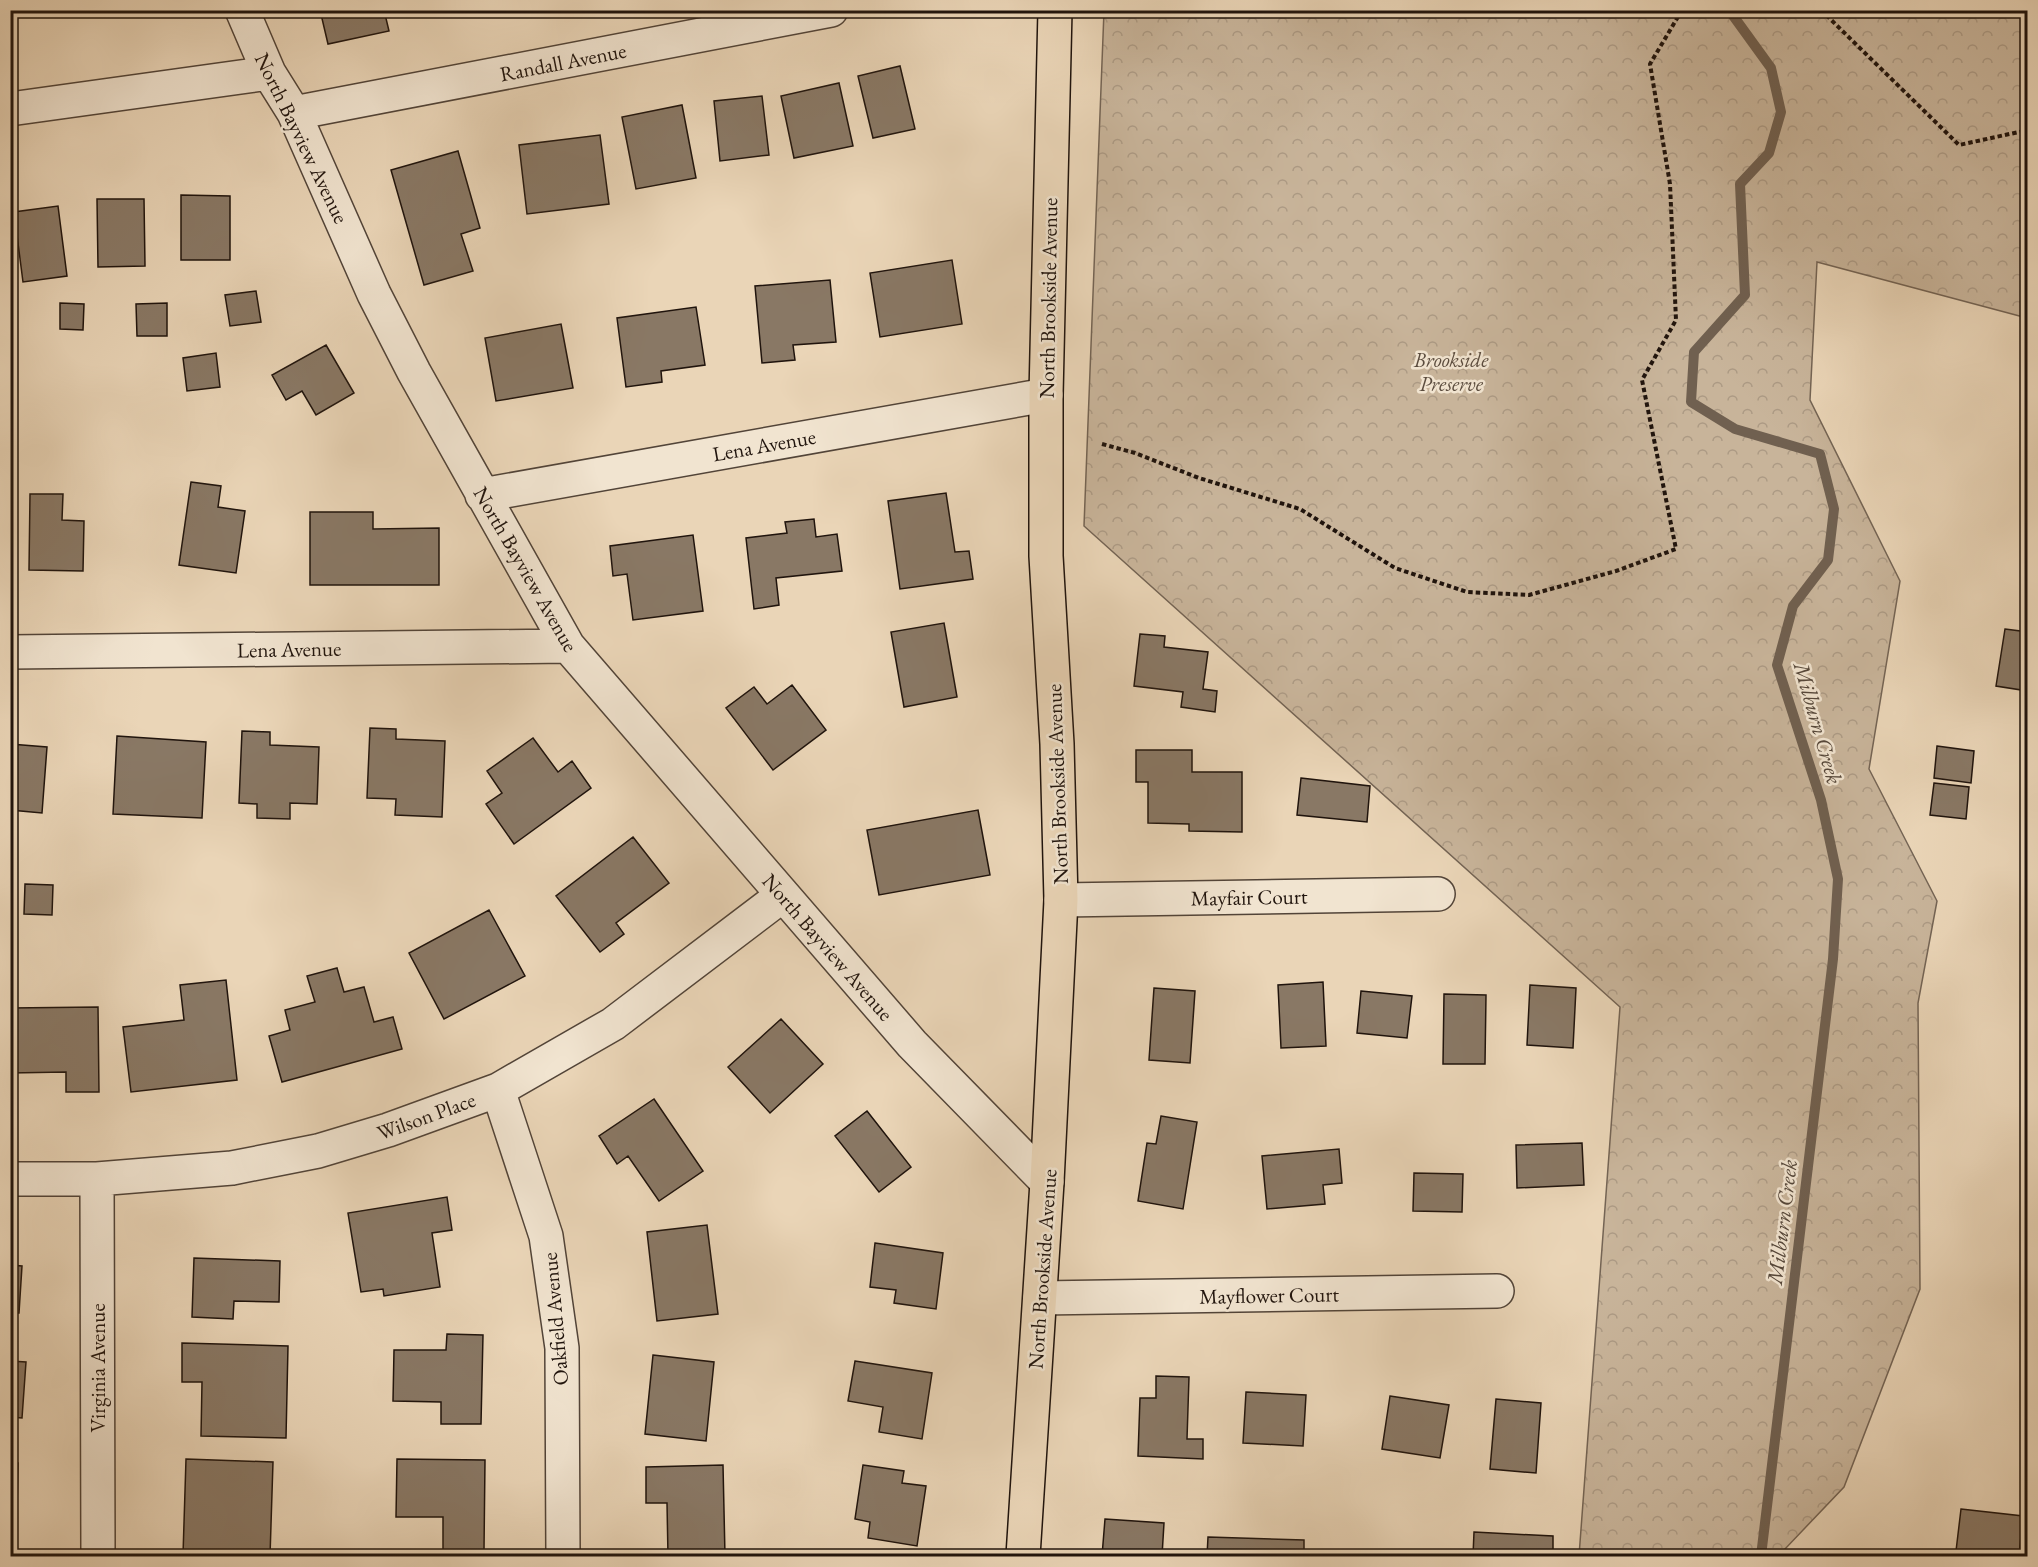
<svg xmlns="http://www.w3.org/2000/svg" width="2038" height="1567" viewBox="0 0 2038 1567" font-family="'EB Garamond',serif">
  <defs>
    <pattern id="park-crowns" width="20" height="18" patternUnits="userSpaceOnUse" patternTransform="scale(1.5)"><rect width="20" height="18" fill="#c8b49a"/><path d="M2 6a3 3 0 1 1 6 0M12 15a3 3 0 1 1 6 0" fill="none" stroke="#ac9a84"/></pattern>
  </defs>
  <rect width="100%" height="100%" fill="#ead5b7"/>
  <filter id="stains"><feTurbulence type="fractalNoise" baseFrequency=".00333" numOctaves="4"/><feColorMatrix values="0 0 0 0 .2 0 0 0 0 .09 0 0 0 0 .02 0 0 0 .5 -.17"/></filter>
  <radialGradient id="worn" r=".72"><stop offset=".6" stop-color="#630" stop-opacity="0"/><stop offset="1" stop-color="#630" stop-opacity=".3"/></radialGradient>
  <path fill="url(#park-crowns)" stroke="#746454" stroke-width="1.5" d="M 1104,11 L 2027,11 L 2027,318 L 1817,262 L 1810,400 L 1900,581 L 1869,769 L 1937,901 L 1918,1003 L 1920,1289 L 1844,1487 L 1784,1550 L 1783,1556 L 1579,1556 L 1620,1007 L 1084,526 Z"/>
  <g fill="none" stroke-linecap="round" stroke-linejoin="round">
    <path stroke="#706050" stroke-width="10" d="M 1729,10 L 1771,68 L 1781,112 L 1769,153 L 1740,184 L 1745,295 L 1694,352 L 1691,402 L 1735,429 L 1820,454 L 1834,509 L 1828,560 L 1793,606 L 1777,665 L 1821,800 L 1838,879 L 1833,959 L 1761,1556"/>
  </g>
  <path fill="#897865" stroke="#20140d" stroke-width="1.5" d="M 32,10 L 48,10 L 33,15 Z
    M 320,10 L 384,10 L 389,31 L 328,44 Z
    M 900,66 L 915,129 L 873,138 L 858,76 Z
    M 839,83 L 853,146 L 794,158 L 781,96 Z
    M 762,96 L 769,155 L 720,161 L 714,101 Z
    M 682,105 L 696,178 L 636,189 L 622,117 Z
    M 600,135 L 609,204 L 527,214 L 519,145 Z
    M 458,151 L 480,228 L 461,234 L 473,271 L 424,285 L 391,170 Z
    M 181,195 L 230,196 L 230,260 L 181,260 Z
    M 97,199 L 144,199 L 145,266 L 98,267 Z
    M 58,206 L 67,276 L 23,282 L 14,212 Z
    M 952,260 L 962,324 L 880,337 L 870,273 Z
    M 830,280 L 836,342 L 793,345 L 795,360 L 762,363 L 755,286 Z
    M 256,291 L 261,322 L 230,326 L 225,295 Z
    M 60,303 L 84,304 L 83,330 L 60,329 Z
    M 167,303 L 167,336 L 137,336 L 136,304 Z
    M 696,307 L 705,365 L 661,371 L 662,382 L 626,387 L 617,318 Z
    M 561,324 L 573,388 L 496,401 L 485,338 Z
    M 326,345 L 354,393 L 316,415 L 302,391 L 286,400 L 272,375 Z
    M 216,353 L 220,387 L 187,391 L 183,358 Z
    M 191,482 L 221,486 L 218,507 L 245,511 L 236,573 L 179,565 Z
    M 946,493 L 955,552 L 969,551 L 973,579 L 900,589 L 888,501 Z
    M 30,494 L 63,494 L 62,520 L 84,521 L 83,571 L 29,570 Z
    M 310,512 L 373,512 L 373,529 L 439,528 L 439,585 L 310,585 Z
    M 814,519 L 816,537 L 837,534 L 842,571 L 776,578 L 779,605 L 754,609 L 746,538 L 787,533 L 785,522 Z
    M 693,535 L 703,611 L 633,620 L 627,574 L 613,576 L 610,546 Z
    M 944,623 L 957,697 L 904,707 L 891,632 Z
    M 2005,629 L 2028,632 L 2028,691 L 1996,686 Z
    M 1140,634 L 1165,636 L 1164,647 L 1208,652 L 1203,689 L 1217,691 L 1215,712 L 1181,707 L 1183,692 L 1134,686 Z
    M 792,685 L 826,730 L 773,770 L 726,708 L 754,687 L 767,704 Z
    M 370,728 L 396,729 L 396,739 L 445,741 L 442,817 L 395,815 L 396,799 L 367,798 Z
    M 242,731 L 270,732 L 270,745 L 319,747 L 317,804 L 290,803 L 290,819 L 257,818 L 257,804 L 239,803 Z
    M 117,736 L 206,742 L 202,818 L 113,814 Z
    M 533,738 L 558,772 L 572,761 L 591,788 L 514,844 L 486,804 L 502,793 L 487,771 Z
    M 10,744 L 47,747 L 42,813 L 10,810 Z
    M 2028,745 L 2028,772 L 2024,771 Z
    M 1937,746 L 1974,751 L 1971,783 L 1934,778 Z
    M 1136,750 L 1192,750 L 1192,772 L 1242,772 L 1242,832 L 1189,831 L 1189,824 L 1148,823 L 1148,782 L 1136,782 Z
    M 1301,778 L 1370,786 L 1367,822 L 1297,815 Z
    M 1934,783 L 1969,787 L 1966,819 L 1930,815 Z
    M 978,810 L 990,875 L 879,895 L 867,830 Z
    M 2028,818 L 2028,860 L 2023,859 Z
    M 633,837 L 669,883 L 616,923 L 624,934 L 600,952 L 556,896 Z
    M 25,884 L 53,885 L 52,915 L 24,914 Z
    M 489,910 L 525,976 L 444,1019 L 409,953 Z
    M 337,968 L 344,992 L 364,987 L 374,1022 L 393,1017 L 402,1049 L 282,1082 L 269,1036 L 290,1030 L 285,1010 L 315,1002 L 307,976 Z
    M 226,980 L 237,1080 L 131,1092 L 123,1027 L 184,1020 L 180,985 Z
    M 1323,982 L 1326,1046 L 1281,1048 L 1278,985 Z
    M 1530,985 L 1576,988 L 1573,1048 L 1527,1045 Z
    M 1154,988 L 1195,991 L 1190,1063 L 1149,1060 Z
    M 1361,991 L 1412,996 L 1407,1038 L 1357,1033 Z
    M 1444,994 L 1486,995 L 1485,1064 L 1443,1064 Z
    M 98,1007 L 99,1092 L 66,1092 L 66,1072 L 10,1073 L 10,1008 Z
    M 781,1019 L 823,1064 L 770,1113 L 728,1067 Z
    M 654,1099 L 703,1171 L 659,1201 L 628,1156 L 617,1164 L 599,1136 Z
    M 867,1111 L 911,1167 L 879,1192 L 835,1136 Z
    M 1161,1116 L 1197,1122 L 1183,1209 L 1138,1201 L 1147,1143 L 1156,1144 Z
    M 1582,1143 L 1584,1185 L 1517,1188 L 1516,1145 Z
    M 1339,1149 L 1342,1183 L 1323,1185 L 1325,1204 L 1267,1209 L 1262,1156 Z
    M 1414,1173 L 1463,1174 L 1462,1212 L 1413,1211 Z
    M 447,1197 L 452,1230 L 432,1233 L 440,1287 L 384,1296 L 383,1289 L 361,1292 L 348,1213 Z
    M 707,1225 L 718,1314 L 657,1321 L 647,1232 Z
    M 875,1243 L 943,1253 L 936,1309 L 894,1303 L 896,1290 L 870,1287 Z
    M 194,1258 L 280,1261 L 279,1302 L 234,1301 L 233,1319 L 192,1317 Z
    M 10,1265 L 22,1266 L 19,1313 L 10,1313 Z
    M 447,1334 L 483,1335 L 481,1424 L 441,1424 L 441,1402 L 393,1401 L 394,1350 L 446,1350 Z
    M 182,1343 L 288,1346 L 286,1438 L 201,1436 L 202,1382 L 182,1382 Z
    M 653,1355 L 714,1362 L 706,1441 L 645,1434 Z
    M 10,1361 L 26,1362 L 22,1418 L 10,1417 Z
    M 855,1361 L 932,1373 L 922,1439 L 879,1432 L 883,1407 L 848,1401 Z
    M 1156,1376 L 1189,1377 L 1187,1439 L 1203,1439 L 1203,1459 L 1138,1456 L 1140,1398 L 1156,1398 Z
    M 1246,1392 L 1306,1395 L 1303,1446 L 1243,1443 Z
    M 1390,1396 L 1449,1405 L 1440,1458 L 1382,1449 Z
    M 1496,1399 L 1541,1403 L 1536,1473 L 1490,1469 Z
    M 186,1459 L 273,1462 L 270,1556 L 183,1555 Z
    M 397,1459 L 485,1460 L 484,1550 L 443,1550 L 443,1517 L 396,1517 Z
    M 10,1463 L 18,1463 L 16,1556 L 10,1556 Z
    M 723,1465 L 725,1556 L 668,1556 L 667,1503 L 646,1503 L 646,1467 Z
    M 863,1465 L 904,1471 L 902,1483 L 926,1486 L 917,1546 L 868,1538 L 870,1522 L 855,1519 Z
    M 1961,1509 L 2023,1516 L 2019,1556 L 1997,1556 L 1956,1551 Z
    M 1105,1519 L 1164,1523 L 1162,1556 L 1102,1556 Z
    M 1474,1532 L 1553,1536 L 1553,1556 L 1473,1556 Z
    M 1208,1537 L 1304,1540 L 1304,1556 L 1207,1556 Z"/>
  <g fill="none" stroke-linecap="round" stroke-linejoin="round">
    <defs>
      <path id="minor" d="M 242,10 L 269,73 L 294,113 L 374,294 L 414,372 L 568,646 L 912,1044 L 1047,1182
        M 10,109 L 269,73
        M 294,113 L 831,10
        M 482,495 L 1046,395
        M 10,652 L 568,646
        M 1061,900 L 1438,894
        M 498,1090 L 546,1236 L 562,1348 L 563,1556
        M 10,1179 L 97,1179 L 232,1168 L 318,1151 L 388,1130 L 498,1090 L 613,1024 L 783,895
        M 97,1179 L 98,1556
        M 1040,1298 L 1497,1291"/>
      <path id="major" d="M 1023,1556 L 1047,1182 L 1061,900 L 1057,744 L 1046,556 L 1046,395 L 1055,10"/>
    </defs>
    <use href="#minor" stroke="#524438" stroke-width="36"/>
    <use href="#major" stroke="#20140d" stroke-width="36"/>
    <path stroke="#20140d" stroke-width="4" stroke-dasharray="4.5 3" stroke-linecap="butt" d="M 1821,10 L 1959,145 L 2028,130
      M 1102,444 L 1135,453 L 1199,478 L 1300,509 L 1395,568 L 1467,592 L 1529,595 L 1616,571 L 1676,549 L 1642,380 L 1676,320 L 1670,184 L 1650,64 L 1682,10"/>
    <use href="#minor" stroke="#f1e4d0" stroke-width="33"/>
    <use href="#major" stroke="#ead5b7" stroke-width="33"/>
  </g>
  <g text-anchor="middle" dominant-baseline="central" stroke-width="5" stroke-linejoin="round" paint-order="stroke">
    <g font-size="21" fill="#20140d" stroke="#f1e4d0">
      <text transform="translate(563 62) rotate(-11)">Randall Avenue</text>
      <text transform="translate(302 138) rotate(64)">North Bayview Avenue</text>
      <text transform="translate(1048 298) rotate(-89)">North Brookside Avenue</text>
      <text transform="translate(764 445) rotate(-10)">Lena Avenue</text>
      <text transform="translate(526 569) rotate(60)">North Bayview Avenue</text>
      <text transform="translate(289 649) rotate(-1)">Lena Avenue</text>
      <text transform="translate(1057 784) rotate(-92)">North Brookside Avenue</text>
      <text transform="translate(1249 897) rotate(-1)">Mayfair Court</text>
      <text transform="translate(828 947) rotate(49)">North Bayview Avenue</text>
      <text transform="translate(426 1116) rotate(-20)">Wilson Place</text>
      <text transform="translate(1042 1269) rotate(-86)">North Brookside Avenue</text>
      <text transform="translate(1269 1295) rotate(-1)">Mayflower Court</text>
      <text transform="translate(555 1319) rotate(-95)">Oakfield Avenue</text>
      <text transform="translate(97 1368) rotate(-90)">Virginia Avenue</text>
    </g>
    <g font-size="21" font-style="italic" fill="#5b4c3e" stroke="#f1e4d0">
      <text x="1451" y="359">Brookside<tspan x="1451" dy="24">Preserve</tspan></text>
    </g>
    <g font-size="22" font-style="italic" fill="#55473a" stroke="#f1e4d0">
      <text transform="translate(1818 723) rotate(74)">Milburn Creek</text>
      <text transform="translate(1782 1222) rotate(-83)">Milburn Creek</text>
    </g>
  </g>
  <rect width="2038" height="1567" fill="none" stroke="#ead5b7" stroke-width="36"/>
  <rect x="12" y="12" width="2014" height="1543" fill="none" stroke="#20140d" stroke-width="3"/>
  <rect x="18" y="18" width="2002" height="1531" fill="none" stroke="#20140d" stroke-width="1.5"/>
  <rect width="100%" height="100%" filter="url(#stains)"/>
  <rect width="100%" height="100%" fill="url(#worn)"/>
</svg>
